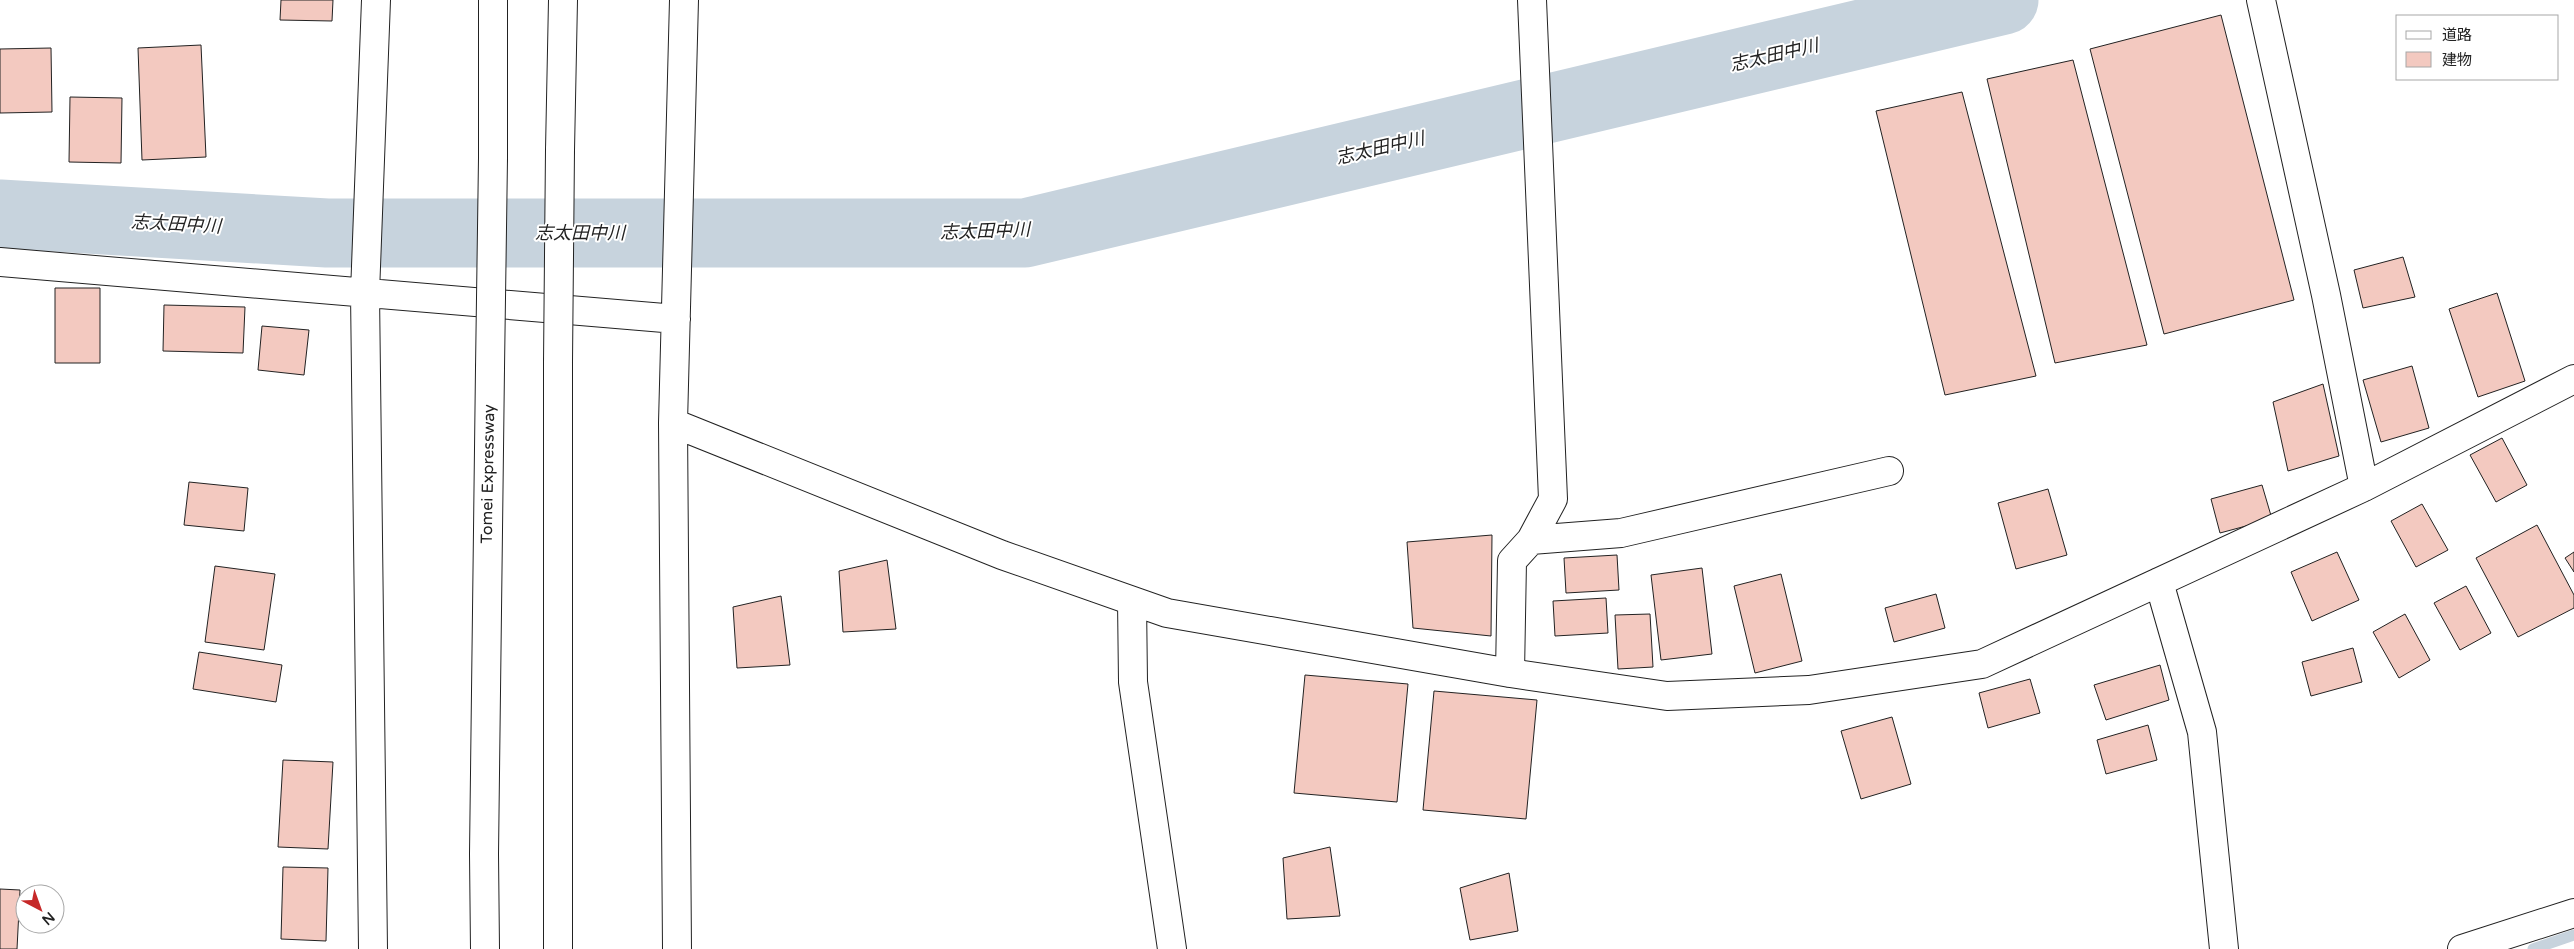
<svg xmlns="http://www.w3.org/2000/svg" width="2574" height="949" viewBox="0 0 2574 949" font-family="'Varela Round','Noto Sans JP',sans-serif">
  <rect width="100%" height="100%" fill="#fff"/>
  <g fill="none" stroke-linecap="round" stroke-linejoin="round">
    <path stroke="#c7d3dd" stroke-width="11" d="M 2533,949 L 2574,935"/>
    <path stroke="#c7d3dd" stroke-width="69" d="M 0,214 L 327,233 L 1025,233 L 2004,0"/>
  </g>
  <path fill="#f3c9c0" stroke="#222" d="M 281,0 L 333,0 L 332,21 L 280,20 Z
    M 2221,15 L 2294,300 L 2164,334 L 2090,49 Z
    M 201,45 L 206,157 L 142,160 L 138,48 Z
    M 51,48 L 52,112 L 0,113 L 0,49 Z
    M 2073,60 L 2147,345 L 2055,363 L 1987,79 Z
    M 1962,92 L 2036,376 L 1945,395 L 1876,111 Z
    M 70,97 L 122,98 L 121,163 L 69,162 Z
    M 2403,257 L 2415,297 L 2363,308 L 2354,270 Z
    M 55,288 L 100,288 L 100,363 L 55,363 Z
    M 2497,293 L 2525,381 L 2478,397 L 2449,309 Z
    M 164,305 L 245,307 L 243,353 L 163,351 Z
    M 262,326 L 309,330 L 304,375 L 258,370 Z
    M 2412,366 L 2429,428 L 2381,442 L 2363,380 Z
    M 2323,384 L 2339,456 L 2288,471 L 2273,402 Z
    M 2502,438 L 2527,485 L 2496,502 L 2470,455 Z
    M 189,482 L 248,488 L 244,531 L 184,525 Z
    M 2262,485 L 2272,519 L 2220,533 L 2211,499 Z
    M 2048,489 L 2067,555 L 2016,569 L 1998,503 Z
    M 2422,504 L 2448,550 L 2416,567 L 2391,521 Z
    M 2537,525 L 2574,595 L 2574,608 L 2518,637 L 2476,558 Z
    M 1492,535 L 1491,636 L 1413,628 L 1407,542 Z
    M 2337,552 L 2359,600 L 2312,621 L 2291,572 Z
    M 2574,552 L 2574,572 L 2565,558 Z
    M 1617,555 L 1619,590 L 1566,593 L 1564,558 Z
    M 887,560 L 896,629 L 843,632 L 839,571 Z
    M 215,566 L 275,574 L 264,650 L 205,642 Z
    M 1702,568 L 1712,654 L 1661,660 L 1651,575 Z
    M 1781,574 L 1802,661 L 1755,673 L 1734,586 Z
    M 2466,586 L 2491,633 L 2460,650 L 2434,603 Z
    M 1936,594 L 1945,628 L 1894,642 L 1885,608 Z
    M 781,596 L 790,665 L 737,668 L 733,607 Z
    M 1606,598 L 1608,633 L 1555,636 L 1553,601 Z
    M 1650,614 L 1653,667 L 1618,669 L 1615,615 Z
    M 2405,614 L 2430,660 L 2399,678 L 2373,632 Z
    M 2353,648 L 2362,682 L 2311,696 L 2302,662 Z
    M 199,652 L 282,665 L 276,702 L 193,689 Z
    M 2160,665 L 2169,700 L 2106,720 L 2094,685 Z
    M 1305,675 L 1408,684 L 1397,802 L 1294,793 Z
    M 2030,679 L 2040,713 L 1988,728 L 1979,693 Z
    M 1434,691 L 1537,700 L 1526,819 L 1423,810 Z
    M 1892,717 L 1911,784 L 1861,799 L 1841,731 Z
    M 2148,725 L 2157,760 L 2106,774 L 2097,740 Z
    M 283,760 L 333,762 L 328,849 L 278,847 Z
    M 1330,847 L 1340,916 L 1287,919 L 1283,858 Z
    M 283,867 L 328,868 L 326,941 L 281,939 Z
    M 1509,873 L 1518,931 L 1470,940 L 1460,888 Z
    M 0,889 L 20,890 L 17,949 L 0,949 Z"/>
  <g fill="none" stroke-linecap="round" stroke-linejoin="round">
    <defs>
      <path id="minor" d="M 2261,0 L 2326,295 L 2364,487
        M 0,262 L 676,319
        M 673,423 L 1002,555 L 1167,613 L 1510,673 L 1667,696 L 1809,690 L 1982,664 L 2364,487 L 2574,379
        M 1531,540 L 1553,499 L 1532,0
        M 2159,582 L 2202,732 L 2224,949
        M 1132,601 L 1133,682 L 1172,949
        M 1510,673 L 1512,561 L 1531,540 L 1621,533 L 1889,471
        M 373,949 L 365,293 L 376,0
        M 677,949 L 673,423 L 684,0
        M 2462,949 L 2574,913"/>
      <path id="motorway" d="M 560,150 L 563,0
        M 493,158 L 493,0
        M 485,949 L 484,854 L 490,368
        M 558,949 L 558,362"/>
    </defs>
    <use href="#minor" stroke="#222" stroke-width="30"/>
    <use href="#motorway" stroke="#222" stroke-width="30"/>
    <use href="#minor" stroke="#fff" stroke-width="28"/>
    <use href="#motorway" stroke="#fff" stroke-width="28"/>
    <defs>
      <path id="motorway-bridge" d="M 558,362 L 560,150
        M 490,368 L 493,158"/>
    </defs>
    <use href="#motorway-bridge" stroke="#222" stroke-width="30" stroke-linecap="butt"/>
    <use href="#motorway-bridge" stroke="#fff" stroke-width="28"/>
  </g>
  <g text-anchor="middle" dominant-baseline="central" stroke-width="4" stroke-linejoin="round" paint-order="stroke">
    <g font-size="16" fill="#222" stroke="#fff">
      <text transform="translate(488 474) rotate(-89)">Tomei Expressway</text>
    </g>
    <g font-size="18" font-style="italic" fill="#222" stroke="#fff">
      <text transform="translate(1774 55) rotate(-13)">志太田中川</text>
      <text transform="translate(1380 148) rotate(-13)">志太田中川</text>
      <text transform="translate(176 224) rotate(3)">志太田中川</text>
      <text transform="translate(985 231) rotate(-2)">志太田中川</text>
      <text x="580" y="233">志太田中川</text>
    </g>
  </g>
  <rect x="2396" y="15" width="162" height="65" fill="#ffffff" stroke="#a7a7a7"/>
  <rect x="2406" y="31" width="25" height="8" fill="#ffffff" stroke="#a7a7a7"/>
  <text x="2442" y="40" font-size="15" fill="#222222">道路</text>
  <rect x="2406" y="52" width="25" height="15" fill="#f3c9c0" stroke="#a7a7a7"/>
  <text x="2442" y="65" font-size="15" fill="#222222">建物</text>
  <g transform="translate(40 909) rotate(139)"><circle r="24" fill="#ffffff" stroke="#a7a7a7"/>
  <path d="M0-4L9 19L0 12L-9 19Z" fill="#c62828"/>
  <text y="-8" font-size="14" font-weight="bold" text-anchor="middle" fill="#222222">N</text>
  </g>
</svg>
